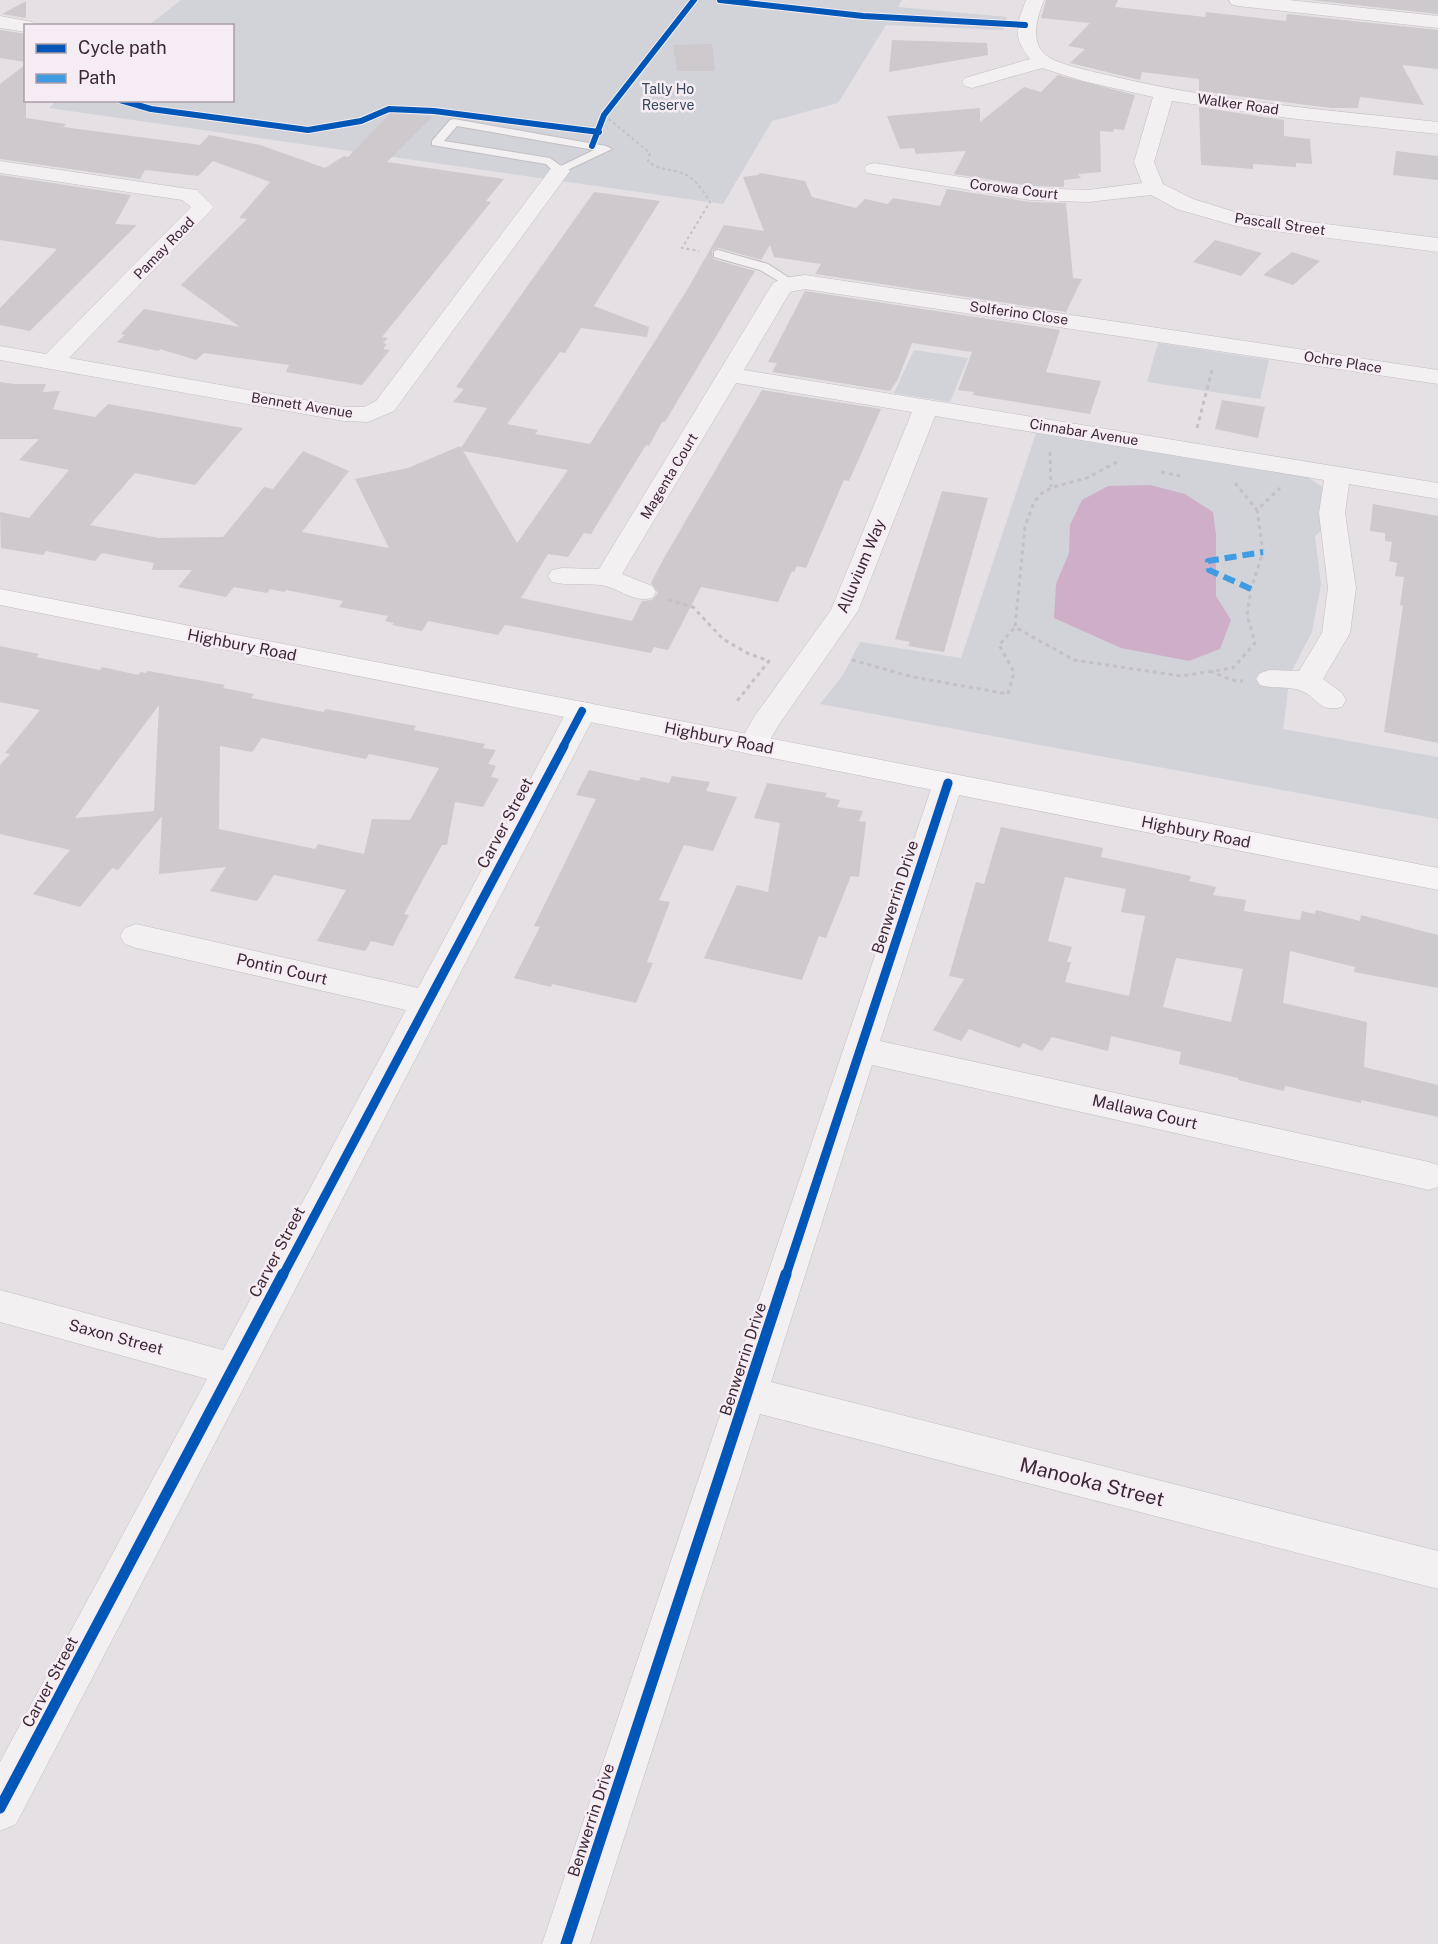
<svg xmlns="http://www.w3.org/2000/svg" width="1438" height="1944" viewBox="0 0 1438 1944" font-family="'Public Sans',sans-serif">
  <rect width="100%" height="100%" fill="#e5e0e3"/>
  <path fill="#d1d3d9" d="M 181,0 L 902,0 L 898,7 L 1007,17 L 1003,30 L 886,25 L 838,103 L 772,121 L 723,204 L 49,108 L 57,100 L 232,100 L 232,26 L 149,25 Z
    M 1158,343 L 1269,360 L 1260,399 L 1147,382 Z
    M 914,350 L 968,358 L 950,402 L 894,393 Z
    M 1036,433 L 1166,451 L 1306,476 L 1322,487 L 1323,529 L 1315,536 L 1321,584 L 1312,632 L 1290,674 L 1283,729 L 1438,757 L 1438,819 L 820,704 L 843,675 L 860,642 L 961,658 Z"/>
  <path fill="#cfafc8" d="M 1150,485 L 1185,494 L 1213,512 L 1216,535 L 1216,596 L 1231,620 L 1220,649 L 1189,661 L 1121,648 L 1054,618 L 1056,584 L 1069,553 L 1070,525 L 1082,500 L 1108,486 Z"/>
  <path fill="#cdc9cc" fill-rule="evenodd" d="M 1046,0 L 1118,0 L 1115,7 L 1205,17 L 1206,12 L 1286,21 L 1287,14 L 1438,30 L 1438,69 L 1402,65 L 1424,105 L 1360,97 L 1358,108 L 1331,108 L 1199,91 L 1199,79 L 1142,72 L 1140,80 L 1070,63 L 1085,49 L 1068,46 L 1090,23 L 1041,18 Z
    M 1310,0 L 1438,0 L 1438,14 Z
    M 26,1 L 26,18 L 2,14 Z
    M 0,30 L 26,34 L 26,62 L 0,58 Z
    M 892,40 L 987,43 L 988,55 L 889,72 Z
    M 712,44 L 715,71 L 677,71 L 673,45 Z
    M 26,64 L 26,118 L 66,124 L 63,127 L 200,145 L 209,135 L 260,145 L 325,168 L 344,156 L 348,157 L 392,112 L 432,117 L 387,162 L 504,179 L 486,201 L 491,202 L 382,337 L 388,338 L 383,343 L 387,344 L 383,349 L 390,350 L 362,385 L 286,372 L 289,365 L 204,353 L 196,360 L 160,349 L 159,351 L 117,342 L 125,335 L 121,334 L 144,309 L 240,327 L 181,285 L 247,219 L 239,218 L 270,182 L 213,161 L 198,176 L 145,170 L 140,179 L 0,159 L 0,84 Z
    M 1058,75 L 1135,95 L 1124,130 L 1114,129 L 1113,132 L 1100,131 L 1101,172 L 1078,174 L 1081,178 L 1064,180 L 1064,187 L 1030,186 L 954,174 L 966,151 L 916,154 L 914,148 L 900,149 L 887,116 L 980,108 L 980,122 L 1024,87 L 1041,92 Z
    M 1199,107 L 1284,120 L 1284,136 L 1310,139 L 1312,164 L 1296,163 L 1296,167 L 1253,164 L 1253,169 L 1201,165 Z
    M 1396,151 L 1438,156 L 1438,180 L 1393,175 Z
    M 760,173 L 805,181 L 812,197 L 856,208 L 865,199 L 888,204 L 893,198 L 940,206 L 947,189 L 1030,202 L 1066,203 L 1073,278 L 1082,279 L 1066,312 L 815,274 L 821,264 L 774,257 L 770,245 L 761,260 L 719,248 L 712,250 L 713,259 L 755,271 L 665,422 L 662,422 L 649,446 L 646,445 L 591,534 L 584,533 L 568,557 L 548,554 L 521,598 L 632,621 L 642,601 L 652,600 L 658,593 L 651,583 L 664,558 L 762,390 L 881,409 L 849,481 L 844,480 L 806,568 L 797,566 L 794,572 L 792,571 L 778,602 L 701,587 L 668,650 L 654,647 L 651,653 L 505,625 L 498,635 L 428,621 L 422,631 L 392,625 L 394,623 L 385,621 L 388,616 L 339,607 L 343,601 L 286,590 L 284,592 L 270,589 L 267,593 L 234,587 L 226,597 L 178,587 L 192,570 L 152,570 L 154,563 L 102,553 L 95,561 L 46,551 L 43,555 L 1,548 L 0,512 L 29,518 L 69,470 L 19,460 L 39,439 L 0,439 L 0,382 L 14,384 L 46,384 L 43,392 L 60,391 L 53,409 L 95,417 L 108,404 L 243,428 L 195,485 L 135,473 L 90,525 L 159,538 L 223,537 L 264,487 L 273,489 L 303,451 L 349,471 L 302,532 L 389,548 L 355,479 L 408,468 L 460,446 L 461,448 L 487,408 L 453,402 L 464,389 L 456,387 L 594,192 L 660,201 L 594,306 L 649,327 L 647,337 L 581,328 L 565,353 L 560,352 L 507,424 L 538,430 L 535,434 L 590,444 L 687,290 L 724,225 L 764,231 L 743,177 L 758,175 ZM 463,451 L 568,470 L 517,543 Z
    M 0,175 L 131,195 L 115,224 L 137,225 L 30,331 L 0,325 L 0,308 L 57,249 L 0,240 Z
    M 1215,240 L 1262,253 L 1241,276 L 1193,262 Z
    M 1292,252 L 1320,261 L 1293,285 L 1263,275 Z
    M 805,291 L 1060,330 L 1046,372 L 1101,381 L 1090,414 L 973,395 L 974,392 L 958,390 L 972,352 L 912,343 L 898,379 L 890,391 L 772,372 L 777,363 L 768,362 Z
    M 1222,400 L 1265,407 L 1258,438 L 1215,429 Z
    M 942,491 L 988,498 L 944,652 L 908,646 L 910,642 L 895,639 Z
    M 1373,504 L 1438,516 L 1438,743 L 1384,732 L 1403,606 L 1400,605 L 1404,577 L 1395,576 L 1397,563 L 1389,561 L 1392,542 L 1385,541 L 1385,533 L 1370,531 Z
    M 0,646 L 39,654 L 36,657 L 100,670 L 102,667 L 138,675 L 141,672 L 146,673 L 148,671 L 225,685 L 223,688 L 254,694 L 251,698 L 323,712 L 326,709 L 416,726 L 414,730 L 485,744 L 483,748 L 496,750 L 488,764 L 496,766 L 491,777 L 499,779 L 483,807 L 455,802 L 447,845 L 442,845 L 404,914 L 409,915 L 393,946 L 371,941 L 365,951 L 317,941 L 346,890 L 274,875 L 257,901 L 210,891 L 226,867 L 159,874 L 162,816 L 118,870 L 112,868 L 80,907 L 33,894 L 70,850 L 0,834 L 0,765 L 10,754 L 5,753 L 40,710 L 0,702 ZM 159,705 L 154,811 L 75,818 ZM 262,738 L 366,759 L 369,754 L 439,768 L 410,820 L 372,819 L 364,854 L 318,844 L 315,849 L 219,829 L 220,746 L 252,752 Z
    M 589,770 L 639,781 L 641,777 L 669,783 L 672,776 L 710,782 L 706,791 L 737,797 L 713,851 L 684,845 L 659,900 L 670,902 L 647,962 L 653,963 L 636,1003 L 552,984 L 551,987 L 514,978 L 540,927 L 534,926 L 596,799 L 576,795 Z
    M 767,783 L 827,793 L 825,797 L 840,800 L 837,807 L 863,811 L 859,821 L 866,822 L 859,877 L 851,876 L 826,938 L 819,936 L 802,980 L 704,958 L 737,885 L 768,892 L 780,823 L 754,818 Z
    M 1001,827 L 1103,848 L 1101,857 L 1191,876 L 1189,881 L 1216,887 L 1213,895 L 1246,900 L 1244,911 L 1300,920 L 1302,911 L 1315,914 L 1316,910 L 1360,921 L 1361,915 L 1438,935 L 1438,988 L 1354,972 L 1355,967 L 1290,951 L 1283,1003 L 1367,1022 L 1364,1067 L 1438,1085 L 1438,1117 L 1361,1100 L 1361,1103 L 1285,1086 L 1284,1091 L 1238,1080 L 1238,1078 L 1179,1064 L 1181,1052 L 1111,1036 L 1108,1051 L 1052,1037 L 1042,1051 L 1023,1043 L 1020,1048 L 969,1029 L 961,1041 L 933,1030 L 964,979 L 949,976 L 976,882 L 984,884 ZM 1065,877 L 1126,889 L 1121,912 L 1145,916 L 1129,996 L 1065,982 L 1071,962 L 1067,962 L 1072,947 L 1048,941 ZM 1176,958 L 1243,969 L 1231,1022 L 1163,1007 Z"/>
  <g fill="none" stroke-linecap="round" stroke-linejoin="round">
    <defs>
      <path id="service" d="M 454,119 L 606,146 L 612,149 L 559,174 L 555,173 L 546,164 L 432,145 L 432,141 L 450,120 ZM 457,126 L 594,150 L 561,166 L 550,158 L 444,141 Z
        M 718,250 L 768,264 L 797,283 L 795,286 L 787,286 L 760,270 L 714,257 L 714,251 Z"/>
      <path id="minor" d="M 1026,0 L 1044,0 C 1037,18 1028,45 1050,58 C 1064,66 1099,73 1116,77 C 1221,102 1330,110 1438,122 L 1438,134 L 1288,118 L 1172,101 L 1154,162 L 1163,184 L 1193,199 L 1238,213 L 1438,238 L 1438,252 L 1236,226 L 1177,209 L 1151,195 L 1088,202 L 1030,200 L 867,173 L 864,169 L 867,165 L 874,163 L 1030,188 L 1088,190 L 1142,183 L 1134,162 L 1153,97 L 1083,81 L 1042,68 L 972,88 L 965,86 L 962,82 L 965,78 L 1030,59 C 1012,36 1016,26 1026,0 Z
        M 1229,0 L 1289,0 L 1438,16 L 1438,28 L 1238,6 L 1231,4 Z
        M 0,16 L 33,22 L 35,26 L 26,26 L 26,32 L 0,28 Z
        M 0,161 L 189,189 L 197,190 L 214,207 L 69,358 L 344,407 L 364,407 L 376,401 L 552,167 L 559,165 L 566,167 L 570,171 L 394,411 L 368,422 L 344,421 L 0,360 L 0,346 L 46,354 L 191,207 L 182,200 L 0,173 Z
        M 805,275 L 1438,370 L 1438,384 L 805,289 L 790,292 L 744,370 L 1438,483 L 1438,499 L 1349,484 L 1345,513 L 1356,588 L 1350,633 L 1323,679 L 1342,693 L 1346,700 L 1342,707 C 1317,713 1318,696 1299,690 C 1287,686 1272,689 1260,685 L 1256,679 L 1260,673 L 1270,670 L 1299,671 L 1322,633 L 1328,588 L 1319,513 L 1324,480 L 935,416 L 858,611 L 778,726 L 763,752 L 753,755 L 743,752 L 738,745 L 754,717 L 831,610 L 912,412 L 736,383 L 622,574 L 652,586 L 656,592 L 652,598 C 632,603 620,588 601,585 C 585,583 569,586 552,582 L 548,576 L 552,570 L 562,568 L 599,569 L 773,283 L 783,278 Z
        M 582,702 L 592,704 L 597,711 L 16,1824 L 0,1831 L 0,1762 L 207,1379 L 0,1322 L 0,1290 L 223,1350 L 406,1010 L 136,948 L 125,944 L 120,936 L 125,928 L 136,924 L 418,988 L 567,711 L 572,704 Z
        M 948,773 L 959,776 L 963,783 L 880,1041 L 1429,1162 L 1438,1165 L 1438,1187 L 1429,1190 L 872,1065 L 771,1382 L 1438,1551 L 1438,1589 L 760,1414 L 590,1944 L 542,1944 L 933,783 L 937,776 Z"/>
      <path id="primary" d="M 0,589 L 1438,868 L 1438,890 L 0,605 Z"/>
    </defs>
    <use href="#service" stroke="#c3bec1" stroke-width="2"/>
    <use href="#minor" stroke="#c3bec1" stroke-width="1"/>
    <use href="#primary" stroke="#c3bcc0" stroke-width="1"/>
    <path stroke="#c5c0c4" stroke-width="2" stroke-dasharray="3 3" stroke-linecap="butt" d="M 604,115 L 650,153 L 648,161 C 658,170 667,169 679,172 C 694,176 703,190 710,202 L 682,248 L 699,251"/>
    <path stroke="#c5c0c4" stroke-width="3" stroke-dasharray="4 4" stroke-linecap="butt" d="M 1197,428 L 1213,366
      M 1050,452 L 1051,487
      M 1117,462 L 1087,478 L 1053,487 L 1042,493 L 1034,502 L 1025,526 L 1015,627 L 1074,660 L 1181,676 L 1233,668 L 1255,643 L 1247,615 L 1251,589 L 1263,552 L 1257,510 L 1280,488
      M 1161,472 L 1180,476
      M 1235,483 L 1257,510
      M 668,600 L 693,607 L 723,639 L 747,653 L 769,661 L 737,701
      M 852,660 L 913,677 L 1008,694 L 1014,672 L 999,645 L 1015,627
      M 1210,671 L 1232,680 L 1243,681"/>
    <use href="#service" fill="#f2f0f1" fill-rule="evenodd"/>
    <use href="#minor" fill="#f2f0f1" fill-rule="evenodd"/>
    <use href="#primary" fill="#f6f4f5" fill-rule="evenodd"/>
    <path stroke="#3f9ce2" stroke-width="6" stroke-dasharray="12 6" stroke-linecap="butt" d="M 1251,589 L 1209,570 L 1208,561 L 1263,552"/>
    <defs>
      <path id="cycleway-far3" d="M 720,0 L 863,16 L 1025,25
        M 120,100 L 151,109 L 308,130 L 361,121 L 389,109 L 434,111 L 599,132
        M 592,146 L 604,115 L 694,0"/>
      <path id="cycleway-far2" d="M 563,747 L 582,711"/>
      <path id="cycleway-far1" d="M 283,1275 L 564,746
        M 786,1275 L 948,783"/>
      <path id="cycleway" d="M 0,1808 L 283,1274
        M 566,1944 L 786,1274"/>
    </defs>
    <use href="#cycleway-far3" stroke="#f5edf3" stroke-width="8"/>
    <use href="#cycleway-far2" stroke="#f5edf3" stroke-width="10"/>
    <use href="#cycleway-far1" stroke="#f5edf3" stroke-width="13"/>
    <use href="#cycleway" stroke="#f5edf3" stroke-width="15"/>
    <use href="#cycleway-far3" stroke="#0057b8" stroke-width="6"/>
    <use href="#cycleway-far2" stroke="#0057b8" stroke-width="8"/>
    <use href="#cycleway-far1" stroke="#0057b8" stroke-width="9"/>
    <use href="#cycleway" stroke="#0057b8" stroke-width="11"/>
  </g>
  <g text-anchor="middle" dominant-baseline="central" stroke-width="5" stroke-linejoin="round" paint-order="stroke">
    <g font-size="14" fill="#364759" stroke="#f5edf3">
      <text x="668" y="89">Tally Ho<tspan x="668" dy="16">Reserve</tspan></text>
    </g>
    <g font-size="14" fill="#3d2836" stroke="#f5edf3">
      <text transform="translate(1238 104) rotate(8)">Walker Road</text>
      <text transform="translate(1014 189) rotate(7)">Corowa Court</text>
      <text transform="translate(1280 224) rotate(8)">Pascall Street</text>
      <text transform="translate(164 248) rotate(-46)">Pamay Road</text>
      <text transform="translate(1019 313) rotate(8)">Solferino Close</text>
      <text transform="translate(1343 362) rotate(9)">Ochre Place</text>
      <text transform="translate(302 405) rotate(9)">Bennett Avenue</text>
      <text transform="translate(1084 432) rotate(9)">Cinnabar Avenue</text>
      <text transform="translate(669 476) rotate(-59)">Magenta Court</text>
    </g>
    <g font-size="16" fill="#3d2836" stroke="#f5edf3">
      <text transform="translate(861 566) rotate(-67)">Alluvium Way</text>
      <text transform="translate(242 645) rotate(11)">Highbury Road</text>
      <text transform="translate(719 738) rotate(11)">Highbury Road</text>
      <text transform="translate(505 823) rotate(-62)">Carver Street</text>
      <text transform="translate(1196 832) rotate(11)">Highbury Road</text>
      <text transform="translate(895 897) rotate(-72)">Benwerrin Drive</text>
      <text transform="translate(282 969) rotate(13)">Pontin Court</text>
      <text transform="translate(1145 1112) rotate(13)">Mallawa Court</text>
      <text transform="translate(277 1252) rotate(-62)">Carver Street</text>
      <text transform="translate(116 1337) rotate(15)">Saxon Street</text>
      <text transform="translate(743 1359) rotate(-72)">Benwerrin Drive</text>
      <text transform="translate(50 1682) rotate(-62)">Carver Street</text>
      <text transform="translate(591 1820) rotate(-72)">Benwerrin Drive</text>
    </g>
    <g font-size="20" fill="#3d2836" stroke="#f5edf3">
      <text transform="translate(1092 1482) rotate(14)">Manooka Street</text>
    </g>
  </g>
  <rect x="24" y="24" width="210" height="78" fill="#f5edf3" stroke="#ab9ea7" stroke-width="1.5"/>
  <rect x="36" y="44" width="30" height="9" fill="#0057b8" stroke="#ab9ea7" stroke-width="1.5"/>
  <text x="78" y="54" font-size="18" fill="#3d2836">Cycle path</text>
  <rect x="36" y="74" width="30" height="9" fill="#3f9ce2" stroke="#ab9ea7" stroke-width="1.5"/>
  <text x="78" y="84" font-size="18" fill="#3d2836">Path</text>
</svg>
